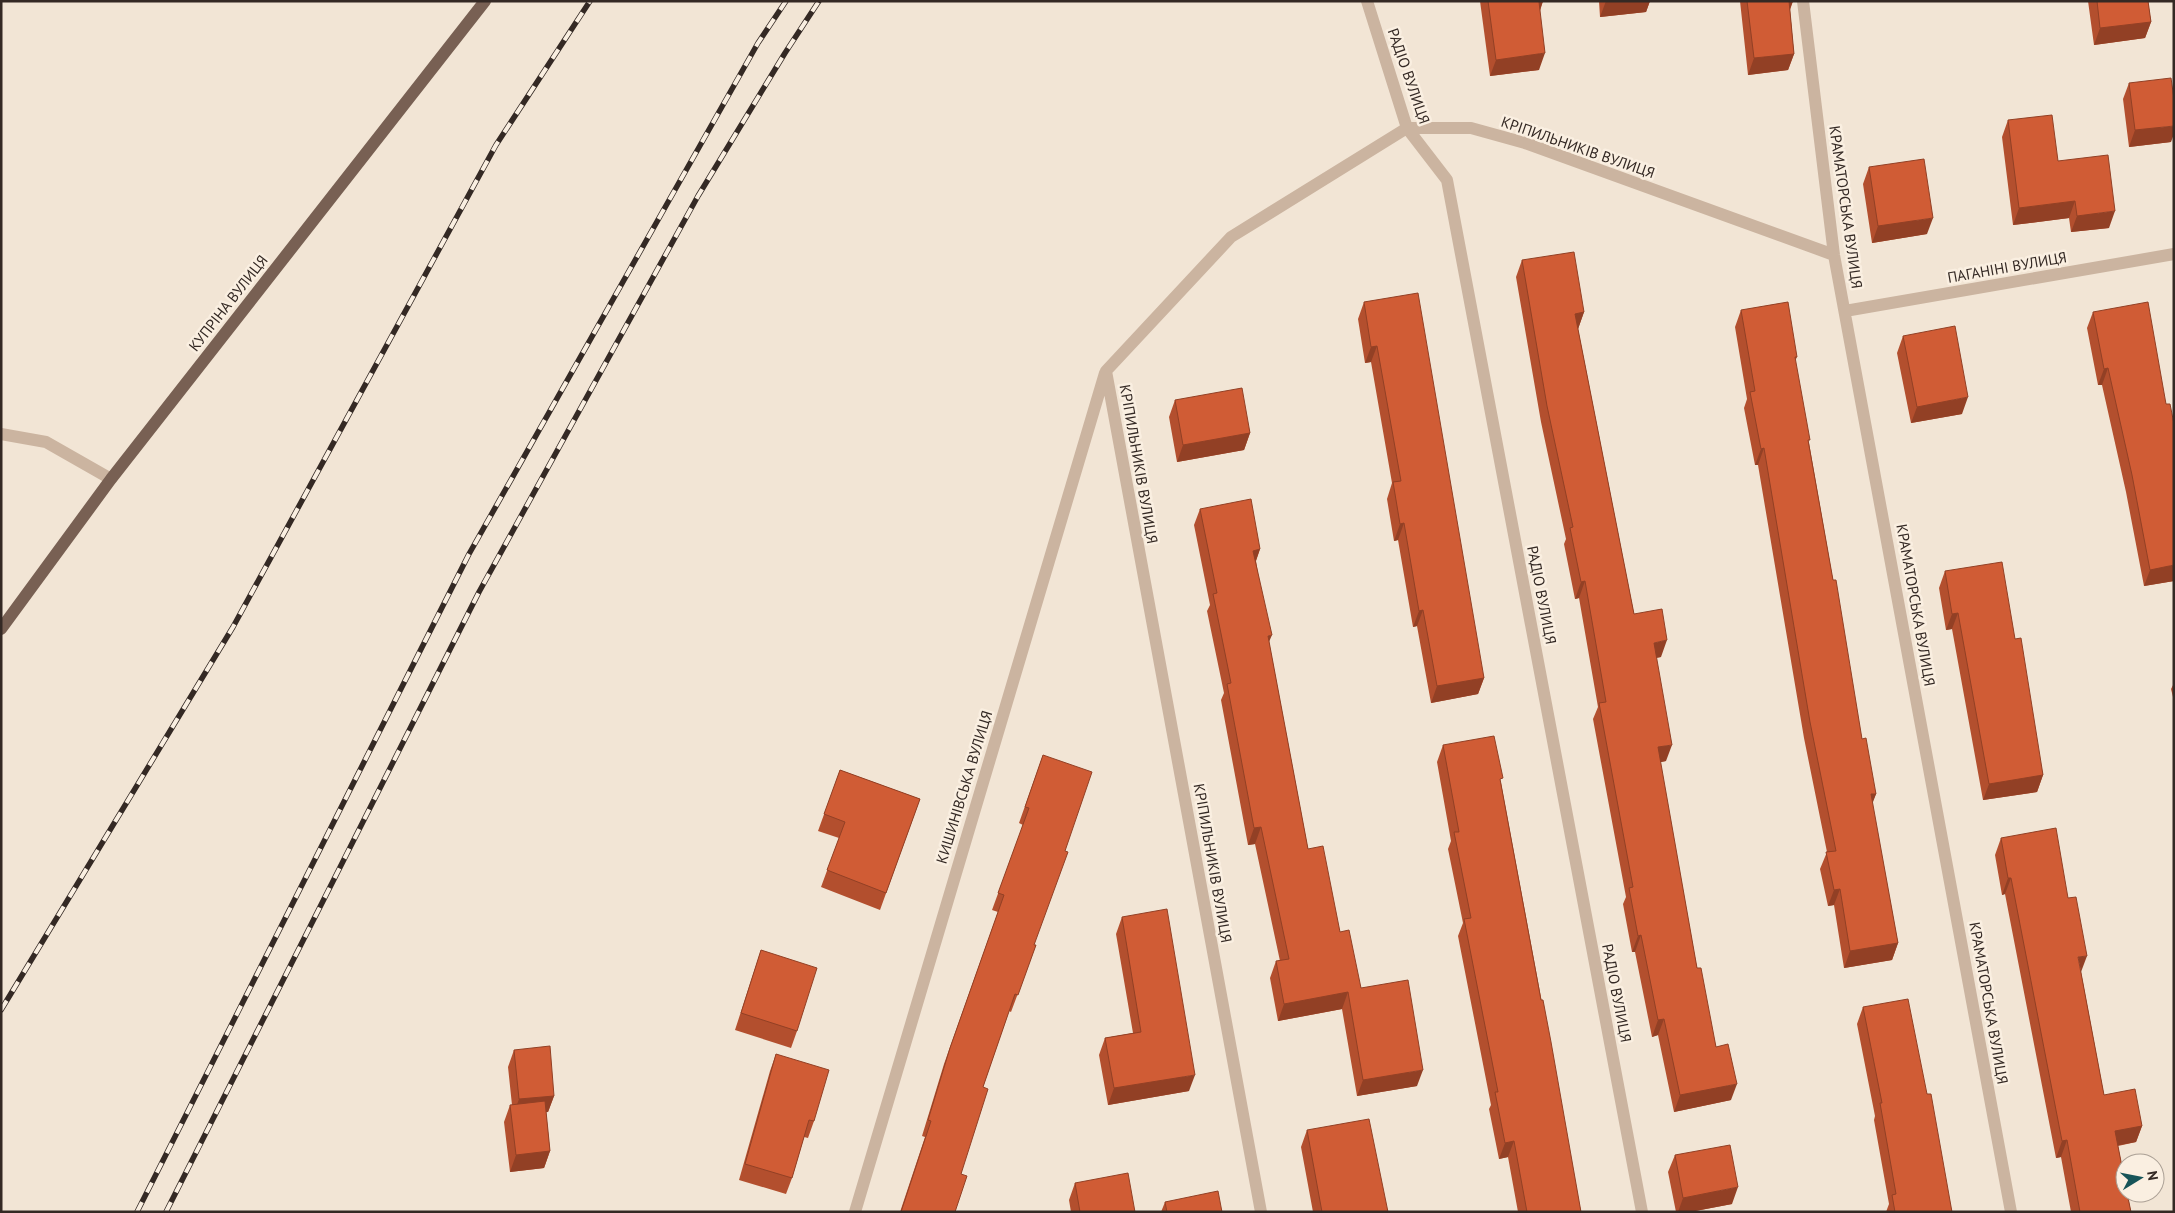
<svg xmlns="http://www.w3.org/2000/svg" width="2175" height="1213" viewBox="0 0 2175 1213" font-family="'PT Sans',sans-serif">
  <rect width="100%" height="100%" fill="#f2e5d5"/>
  <g fill="none" stroke-linecap="round" stroke-linejoin="round">
    <path stroke="#cbb4a0" stroke-width="12" d="M 1367,1 L 1407,128 L 1447,180 L 1642,1212
      M 1803,1 L 1834,255 L 2011,1212
      M 1845,311 L 2174,254
      M 1,434 L 46,442 L 111,479
      M 855,1212 L 1105,373
      M 1261,1212 L 1106,371 L 1231,237 L 1407,128 L 1471,128 L 1525,143 L 1834,255"/>
    <path stroke="#786053" stroke-width="12" d="M 1,629 L 111,479 L 485,1"/>
    <defs>
      <path id="rail" d="M 1,1010 L 233,627 L 496,145 L 590,1
        M 137,1212 L 469,554 L 758,43 L 786,1
        M 166,1212 L 479,592 L 698,196 L 785,53 L 819,1"/>
    </defs>
    <use href="#rail" stroke="#342924" stroke-width="5.5"/>
    <use href="#rail" stroke="#faefe1" stroke-width="4" stroke-dasharray="11" stroke-linecap="butt"/>
  </g>
  <path fill="#b34f2e" d="M 1480,1 L 1543,1 L 1540,11 L 1539,70 L 1490,76 Z
    M 1599,1 L 1650,1 L 1646,12 L 1600,17 Z
    M 1740,1 L 1793,1 L 1790,10 L 1794,54 L 1788,70 L 1748,75 Z
    M 2088,1 L 2148,1 L 2151,22 L 2145,38 L 2094,45 Z
    M 2129,83 L 2171,142 L 2129,147 L 2123,99 Z
    M 2008,120 L 2058,161 L 2109,228 L 2071,232 L 2069,218 L 2013,225 L 2002,137 Z
    M 1869,167 L 1927,234 L 1872,243 L 1863,184 Z
    M 1522,260 L 1584,312 L 1578,329 L 1634,614 L 1661,657 L 1656,658 L 1666,761 L 1660,762 L 1697,968 L 1716,1047 L 1731,1100 L 1674,1112 L 1658,1035 L 1652,1037 L 1635,952 L 1632,952 L 1623,904 L 1626,897 L 1593,719 L 1598,707 L 1579,598 L 1575,599 L 1564,544 L 1566,539 L 1541,422 L 1516,277 Z
    M 1364,302 L 1484,678 L 1478,694 L 1431,703 L 1417,626 L 1413,627 L 1398,540 L 1394,541 L 1387,499 L 1392,483 L 1371,362 L 1365,363 L 1358,319 Z
    M 1741,310 L 1797,357 L 1795,361 L 1809,443 L 1833,580 L 1862,739 L 1876,794 L 1872,803 L 1898,943 L 1892,960 L 1844,968 L 1834,905 L 1828,906 L 1820,869 L 1827,852 L 1804,738 L 1758,465 L 1755,465 L 1744,408 L 1747,399 L 1735,327 Z
    M 2093,312 L 2174,581 L 2144,586 L 2126,492 L 2102,385 L 2098,385 L 2087,328 Z
    M 1903,336 L 1962,414 L 1911,423 L 1897,353 Z
    M 1175,400 L 1250,433 L 1244,450 L 1177,462 L 1169,417 Z
    M 1200,509 L 1260,549 L 1256,561 L 1269,642 L 1308,849 L 1361,988 L 1417,1086 L 1357,1096 L 1342,1009 L 1278,1021 L 1270,978 L 1276,961 L 1280,961 L 1255,844 L 1248,845 L 1221,700 L 1224,693 L 1207,611 L 1210,605 L 1194,525 Z
    M 1945,571 L 2015,639 L 2043,775 L 2037,792 L 1983,800 L 1952,629 L 1946,630 L 1939,588 Z
    M 2174,683 L 2174,701 L 2171,689 Z
    M 1443,745 L 1501,783 L 1581,1212 L 1518,1212 L 1508,1157 L 1499,1159 L 1489,1109 L 1491,1105 L 1458,936 L 1463,923 L 1448,849 L 1451,841 L 1437,762 Z
    M 1043,755 L 1034,945 L 1036,945 L 1011,1012 L 1009,1011 L 983,1087 L 961,1174 L 955,1212 L 900,1212 L 925,1137 L 922,1136 L 944,1064 L 998,912 L 992,910 L 1023,825 L 1019,823 Z
    M 840,770 L 920,799 L 880,910 L 821,887 L 839,838 L 818,831 Z
    M 2001,838 L 2081,972 L 2104,1095 L 2142,1126 L 2136,1142 L 2118,1146 L 2131,1212 L 2071,1212 L 2061,1157 L 2056,1158 L 2005,894 L 2002,895 L 1995,855 Z
    M 1122,917 L 1189,1091 L 1108,1105 L 1099,1055 L 1105,1038 L 1133,1033 L 1116,934 Z
    M 761,950 L 797,1031 L 791,1048 L 735,1030 Z
    M 1863,1007 L 1927,1094 L 1952,1212 L 1886,1212 L 1889,1204 L 1874,1120 L 1875,1116 L 1857,1024 Z
    M 514,1050 L 554,1096 L 548,1112 L 546,1112 L 550,1151 L 544,1168 L 510,1172 L 504,1122 L 510,1105 L 512,1105 L 508,1067 Z
    M 776,1054 L 814,1121 L 808,1138 L 804,1137 L 792,1178 L 786,1194 L 739,1180 L 770,1071 Z
    M 1307,1130 L 1388,1212 L 1313,1212 L 1301,1147 Z
    M 1675,1155 L 1732,1204 L 1690,1212 L 1676,1212 L 1668,1172 Z
    M 1075,1183 L 1135,1212 L 1071,1212 L 1069,1200 Z
    M 1165,1202 L 1222,1212 L 1161,1212 Z"/>
  <path fill="#924025" d="M 1543,1 L 1537,18 L 1539,2 Z
    M 1606,1 L 1650,1 L 1646,12 L 1600,17 Z
    M 1786,1 L 1793,1 L 1789,11 Z
    M 2151,22 L 2145,38 L 2094,45 L 2100,28 Z
    M 1545,53 L 1539,70 L 1490,76 L 1496,60 Z
    M 1794,54 L 1788,70 L 1748,75 L 1754,58 Z
    M 2174,126 L 2174,134 L 2171,142 L 2129,147 L 2135,130 Z
    M 2075,201 L 2069,218 L 2013,225 L 2019,208 Z
    M 2115,211 L 2109,228 L 2071,232 L 2077,216 Z
    M 1933,218 L 1927,234 L 1872,243 L 1878,226 Z
    M 1584,312 L 1578,329 L 1575,314 Z
    M 1377,346 L 1371,362 L 1365,363 L 1371,347 Z
    M 2108,368 L 2102,385 L 2098,385 L 2104,369 Z
    M 1968,397 L 1962,414 L 1911,423 L 1917,407 Z
    M 1250,433 L 1244,450 L 1177,462 L 1183,445 Z
    M 1764,448 L 1758,465 L 1755,465 L 1761,449 Z
    M 1404,523 L 1398,540 L 1394,541 L 1400,524 Z
    M 1260,549 L 1254,566 L 1253,551 Z
    M 2174,565 L 2174,581 L 2144,586 L 2150,570 Z
    M 1585,581 L 1579,598 L 1575,599 L 1581,582 Z
    M 1423,610 L 1417,626 L 1413,627 L 1419,611 Z
    M 1958,613 L 1952,629 L 1946,630 L 1952,614 Z
    M 1272,635 L 1265,651 L 1268,636 Z
    M 1667,640 L 1661,657 L 1648,659 L 1654,643 Z
    M 1484,678 L 1478,694 L 1431,703 L 1437,686 Z
    M 1672,745 L 1666,761 L 1652,764 L 1658,747 Z
    M 2043,775 L 2037,792 L 1983,800 L 1989,784 Z
    M 1871,794 L 1876,794 L 1870,810 Z
    M 1261,827 L 1255,844 L 1248,845 L 1254,828 Z
    M 2008,878 L 2011,878 L 2005,894 L 2002,895 Z
    M 1840,889 L 1834,905 L 1828,906 L 1834,890 Z
    M 1641,935 L 1635,952 L 1632,952 L 1638,936 Z
    M 1898,943 L 1892,960 L 1844,968 L 1850,951 Z
    M 2087,956 L 2081,972 L 2078,957 Z
    M 1348,992 L 1342,1009 L 1278,1021 L 1284,1004 Z
    M 1664,1019 L 1658,1035 L 1652,1037 L 1658,1020 Z
    M 1423,1070 L 1417,1086 L 1357,1096 L 1363,1080 Z
    M 1195,1075 L 1189,1091 L 1108,1105 L 1114,1088 Z
    M 1737,1084 L 1731,1100 L 1674,1112 L 1680,1095 Z
    M 554,1096 L 548,1112 L 513,1116 L 519,1099 Z
    M 2142,1126 L 2136,1142 L 2109,1147 L 2115,1131 Z
    M 2067,1140 L 2061,1157 L 2056,1158 L 2062,1141 Z
    M 1514,1141 L 1508,1157 L 1499,1159 L 1505,1143 Z
    M 550,1151 L 544,1168 L 510,1172 L 516,1155 Z
    M 1738,1187 L 1732,1204 L 1690,1212 L 1678,1212 L 1683,1198 Z"/>
  <path fill="#d05c35" stroke="#924025" d="M 1488,1 L 1542,1 L 1539,2 L 1545,53 L 1496,60 Z
    M 1747,1 L 1789,1 L 1794,54 L 1754,58 Z
    M 2097,1 L 2148,1 L 2151,22 L 2100,28 Z
    M 2171,78 L 2174,99 L 2174,126 L 2135,130 L 2129,83 Z
    M 2052,115 L 2058,161 L 2108,155 L 2115,211 L 2077,216 L 2075,201 L 2019,208 L 2008,120 Z
    M 1924,159 L 1933,218 L 1878,226 L 1869,167 Z
    M 1574,252 L 1584,312 L 1575,314 L 1634,614 L 1662,609 L 1667,640 L 1654,643 L 1672,745 L 1658,747 L 1697,968 L 1701,968 L 1716,1047 L 1728,1044 L 1737,1084 L 1680,1095 L 1664,1019 L 1658,1020 L 1641,935 L 1638,936 L 1629,888 L 1633,887 L 1599,703 L 1606,702 L 1585,581 L 1581,582 L 1570,528 L 1573,527 L 1547,406 L 1522,260 Z
    M 1418,293 L 1484,678 L 1437,686 L 1423,610 L 1419,611 L 1404,523 L 1400,524 L 1393,482 L 1401,481 L 1377,346 L 1371,347 L 1364,302 Z
    M 1788,302 L 1797,357 L 1795,357 L 1810,440 L 1808,440 L 1833,580 L 1836,580 L 1862,739 L 1866,738 L 1876,794 L 1871,794 L 1898,943 L 1850,951 L 1840,889 L 1834,890 L 1826,852 L 1836,851 L 1810,722 L 1764,448 L 1761,449 L 1750,392 L 1755,391 L 1741,310 Z
    M 2148,302 L 2166,404 L 2170,404 L 2174,424 L 2174,565 L 2150,570 L 2132,475 L 2108,368 L 2104,369 L 2093,312 Z
    M 1955,326 L 1968,397 L 1917,407 L 1903,336 Z
    M 1242,388 L 1250,433 L 1183,445 L 1175,400 Z
    M 1251,499 L 1260,549 L 1253,551 L 1272,635 L 1268,636 L 1308,849 L 1323,846 L 1340,932 L 1349,930 L 1361,988 L 1408,980 L 1423,1070 L 1363,1080 L 1348,992 L 1284,1004 L 1276,961 L 1289,959 L 1261,827 L 1254,828 L 1227,684 L 1231,683 L 1213,594 L 1217,593 L 1200,509 Z
    M 2002,562 L 2015,639 L 2021,638 L 2043,775 L 1989,784 L 1958,613 L 1952,614 L 1945,571 Z
    M 1494,736 L 1503,778 L 1500,779 L 1541,1000 L 1543,1000 L 1551,1042 L 1581,1212 L 1527,1212 L 1514,1141 L 1505,1143 L 1495,1092 L 1498,1092 L 1464,919 L 1471,918 L 1454,832 L 1459,832 L 1443,745 Z
    M 1043,755 L 1092,772 L 1065,851 L 1068,852 L 1034,945 L 1036,945 L 1018,995 L 1015,994 L 983,1087 L 988,1089 L 961,1174 L 967,1176 L 955,1212 L 901,1212 L 931,1121 L 928,1120 L 950,1048 L 1004,895 L 998,893 L 1029,808 L 1025,807 Z
    M 840,770 L 920,799 L 886,893 L 827,870 L 845,822 L 824,814 Z
    M 2056,828 L 2068,898 L 2076,897 L 2087,956 L 2078,957 L 2104,1095 L 2135,1089 L 2142,1126 L 2115,1131 L 2125,1182 L 2125,1193 L 2127,1193 L 2131,1212 L 2080,1212 L 2067,1140 L 2062,1141 L 2011,878 L 2008,878 L 2001,838 Z
    M 1167,909 L 1195,1075 L 1114,1088 L 1105,1038 L 1141,1032 L 1122,917 Z
    M 761,950 L 817,968 L 797,1031 L 741,1013 Z
    M 1908,999 L 1927,1094 L 1931,1094 L 1952,1212 L 1895,1212 L 1892,1195 L 1896,1194 L 1880,1103 L 1882,1103 L 1863,1007 Z
    M 550,1046 L 554,1096 L 519,1099 L 514,1050 Z
    M 776,1054 L 829,1070 L 814,1121 L 809,1120 L 792,1178 L 745,1164 Z
    M 545,1101 L 550,1151 L 516,1155 L 510,1105 Z
    M 1369,1119 L 1388,1212 L 1322,1212 L 1307,1130 Z
    M 1730,1145 L 1738,1187 L 1683,1198 L 1675,1155 Z
    M 1128,1173 L 1135,1212 L 1080,1212 L 1075,1183 Z
    M 1218,1191 L 1222,1212 L 1167,1212 L 1165,1202 Z"/>
  <g text-anchor="middle" dominant-baseline="central" stroke-width="5" stroke-linejoin="round" paint-order="stroke">
    <g font-size="15" fill="#342924" stroke="#faefe1">
      <text transform="translate(1409 76) rotate(71)">РАДІО ВУЛИЦЯ</text>
      <text transform="translate(1578 147) rotate(19)">КРІПИЛЬНИКІВ ВУЛИЦЯ</text>
      <text transform="translate(1846 207) rotate(82)">КРАМАТОРСЬКА ВУЛИЦЯ</text>
      <text transform="translate(2007 267) rotate(-10)">ПАГАНІНІ ВУЛИЦЯ</text>
      <text transform="translate(228 303) rotate(-52)">КУПРІНА ВУЛИЦЯ</text>
      <text transform="translate(1139 464) rotate(80)">КРІПИЛЬНИКІВ ВУЛИЦЯ</text>
      <text transform="translate(1542 595) rotate(79)">РАДІО ВУЛИЦЯ</text>
      <text transform="translate(1916 605) rotate(80)">КРАМАТОРСЬКА ВУЛИЦЯ</text>
      <text transform="translate(964 787) rotate(-73)">КИШИНІВСЬКА ВУЛИЦЯ</text>
      <text transform="translate(1213 863) rotate(80)">КРІПИЛЬНИКІВ ВУЛИЦЯ</text>
      <text transform="translate(1617 993) rotate(79)">РАДІО ВУЛИЦЯ</text>
      <text transform="translate(1989 1003) rotate(80)">КРАМАТОРСЬКА ВУЛИЦЯ</text>
    </g>
  </g>
  <rect width="2175" height="1213" fill="none" stroke="#342924" stroke-width="5"/>
  <g transform="translate(2140 1178) rotate(80)"><circle r="24" fill="#faefe1" stroke="#aba095"/>
  <path d="M0-4L9 19L0 12L-9 19Z" fill="#175458"/>
  <text y="-8" font-size="14" font-weight="bold" text-anchor="middle" fill="#342924">N</text>
  </g>
</svg>
